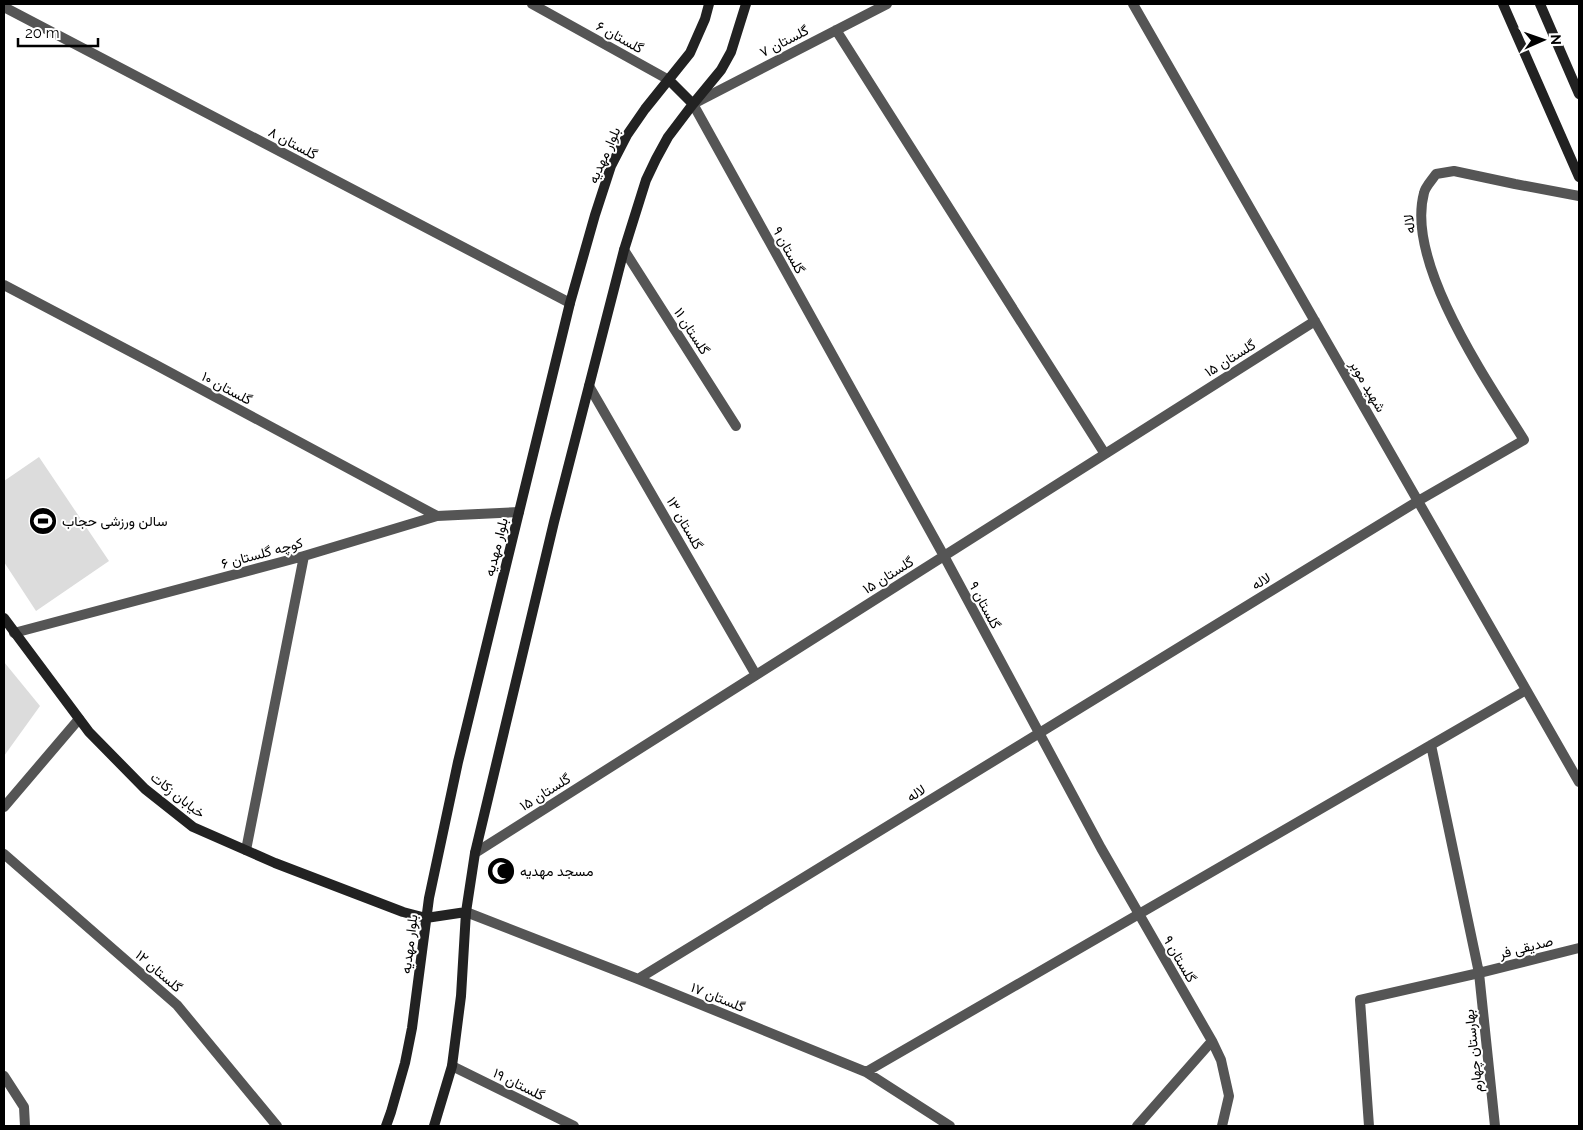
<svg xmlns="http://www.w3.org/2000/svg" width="1583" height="1130" viewBox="0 0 1583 1130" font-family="Raleway,Vazirmatn,sans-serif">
  <rect width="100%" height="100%" fill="#fff"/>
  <path fill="#dcdcdc" d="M 39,457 L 109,561 L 36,611 L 4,562 L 4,481 Z
    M 4,662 L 40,706 L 4,756 Z"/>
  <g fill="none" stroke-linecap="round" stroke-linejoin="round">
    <path stroke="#555" stroke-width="10" d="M 624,250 L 736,426"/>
    <path stroke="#555" stroke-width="10" d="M 532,4 L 669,80
      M 887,4 L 693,104 L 944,556 L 1101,848 L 1212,1041 L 1221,1060 L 1229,1096 L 1222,1126
      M 1133,4 L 1579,782
      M 4,7 L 570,303
      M 836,30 L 1105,454
      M 4,285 L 156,365 L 437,516
      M 589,386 L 756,675
      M 14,633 L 304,556 L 437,516 L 519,512
      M 1431,745 L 1479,973 L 1495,1126
      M 4,807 L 79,719
      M 246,850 L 304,556
      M 475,853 L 1315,321
      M 4,854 L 177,1005 L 277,1126
      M 466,912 L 638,979 L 866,1072 L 950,1126
      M 638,979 L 1418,501 L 1524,440 C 1488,382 1405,263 1424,193 C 1425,187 1432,180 1436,174 L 1454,171 L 1515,184 L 1579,196
      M 452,1066 L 574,1126
      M 866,1072 L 1526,690
      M 4,1076 L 24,1107 L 25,1126
      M 1137,1126 L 1212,1041
      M 1369,1126 L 1360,1000 L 1479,973 L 1579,948"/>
    <path stroke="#222" stroke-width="10" d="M 1503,4 L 1579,177
      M 1540,4 L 1579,94
      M 669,80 L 693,104
      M 4,618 L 89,732 L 145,789 L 193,827 L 275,863 L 403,912 L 426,918 L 466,912
      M 386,1126 L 391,1112 L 405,1063 L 412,1028 L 429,898 L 458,762 L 570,303 L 595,215 L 611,166 L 627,135 L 645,109 L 690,53 L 705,19 L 709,4
      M 434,1126 L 452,1066 L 461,996 L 466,912 L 475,853 L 554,522 L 624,250 L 646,180 L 656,159 L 668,137 L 693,104 L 721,70 L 731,52 L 746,4"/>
  </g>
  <defs>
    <symbol id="stadium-disc" viewBox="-11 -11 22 22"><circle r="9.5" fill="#000" stroke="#fff"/><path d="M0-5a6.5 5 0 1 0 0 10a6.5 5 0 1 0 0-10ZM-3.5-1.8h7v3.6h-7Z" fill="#fff"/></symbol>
    <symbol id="mosque-disc" viewBox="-11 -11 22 22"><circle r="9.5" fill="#000" stroke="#fff"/><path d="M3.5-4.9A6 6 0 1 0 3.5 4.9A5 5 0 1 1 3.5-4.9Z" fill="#fff"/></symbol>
  </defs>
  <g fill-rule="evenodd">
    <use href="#stadium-disc" x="27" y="505" width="32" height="32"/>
    <use href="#mosque-disc" x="485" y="855" width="32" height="32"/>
  </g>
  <g text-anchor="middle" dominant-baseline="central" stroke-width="4" stroke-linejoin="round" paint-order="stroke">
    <g font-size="14" fill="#000" stroke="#fff">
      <text transform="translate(620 37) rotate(29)">گلستان ۶</text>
      <text transform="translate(784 41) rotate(-27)">گلستان ۷</text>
      <text transform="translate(293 143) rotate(28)">گلستان ۸</text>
      <text transform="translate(604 155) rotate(-66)">بلوار مهدیه</text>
      <text transform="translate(1409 224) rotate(-94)">لاله</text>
      <text transform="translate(789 250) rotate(61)">گلستان ۹</text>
      <text transform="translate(692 331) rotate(57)">گلستان ۱۱</text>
      <text transform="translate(1230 358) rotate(-32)">گلستان ۱۵</text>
      <text transform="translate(1368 386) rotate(60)">شهید موبر</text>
      <text transform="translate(227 388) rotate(28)">گلستان ۱۰</text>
      <text transform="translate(685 523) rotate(60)">گلستان ۱۳</text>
      <text transform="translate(496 547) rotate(-76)">بلوار مهدیه</text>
      <text transform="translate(262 553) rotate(-15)">کوچه گلستان ۶</text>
      <text transform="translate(888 575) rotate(-32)">گلستان ۱۵</text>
      <text transform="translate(1261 581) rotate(-31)">لاله</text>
      <text transform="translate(985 605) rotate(62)">گلستان ۹</text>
      <text transform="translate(545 792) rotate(-32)">گلستان ۱۵</text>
      <text transform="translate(916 793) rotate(-32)">لاله</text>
      <text transform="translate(178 795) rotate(38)">خیابان زکات</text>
      <text transform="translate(409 944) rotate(-83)">بلوار مهدیه</text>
      <text transform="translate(1526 947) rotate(-14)">صدیقی فر</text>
      <text transform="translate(1180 959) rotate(60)">گلستان ۹</text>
      <text transform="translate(159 971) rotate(41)">گلستان ۱۲</text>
      <text transform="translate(718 997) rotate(22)">گلستان ۱۷</text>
      <text transform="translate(1473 1051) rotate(-96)">بهارستان چهارم</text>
      <text transform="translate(519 1084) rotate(26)">گلستان ۱۹</text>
    </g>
    <g font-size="14" fill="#000" stroke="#fff" text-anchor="start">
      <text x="62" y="521">سالن ورزشی حجاب</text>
      <text x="520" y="871">مسجد مهدیه</text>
    </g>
  </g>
  <rect width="1583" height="1130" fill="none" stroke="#000000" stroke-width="10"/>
  <g transform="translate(1543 40) rotate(88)" stroke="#ffffff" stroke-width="4" paint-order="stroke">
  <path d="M0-4L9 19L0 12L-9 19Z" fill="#000000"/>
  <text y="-8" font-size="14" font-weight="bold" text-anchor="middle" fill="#000000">N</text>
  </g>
  <path d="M18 38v8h80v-8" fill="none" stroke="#000000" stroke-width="2.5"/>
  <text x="25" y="38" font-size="15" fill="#000000" stroke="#ffffff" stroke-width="4" paint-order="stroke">20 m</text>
</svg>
